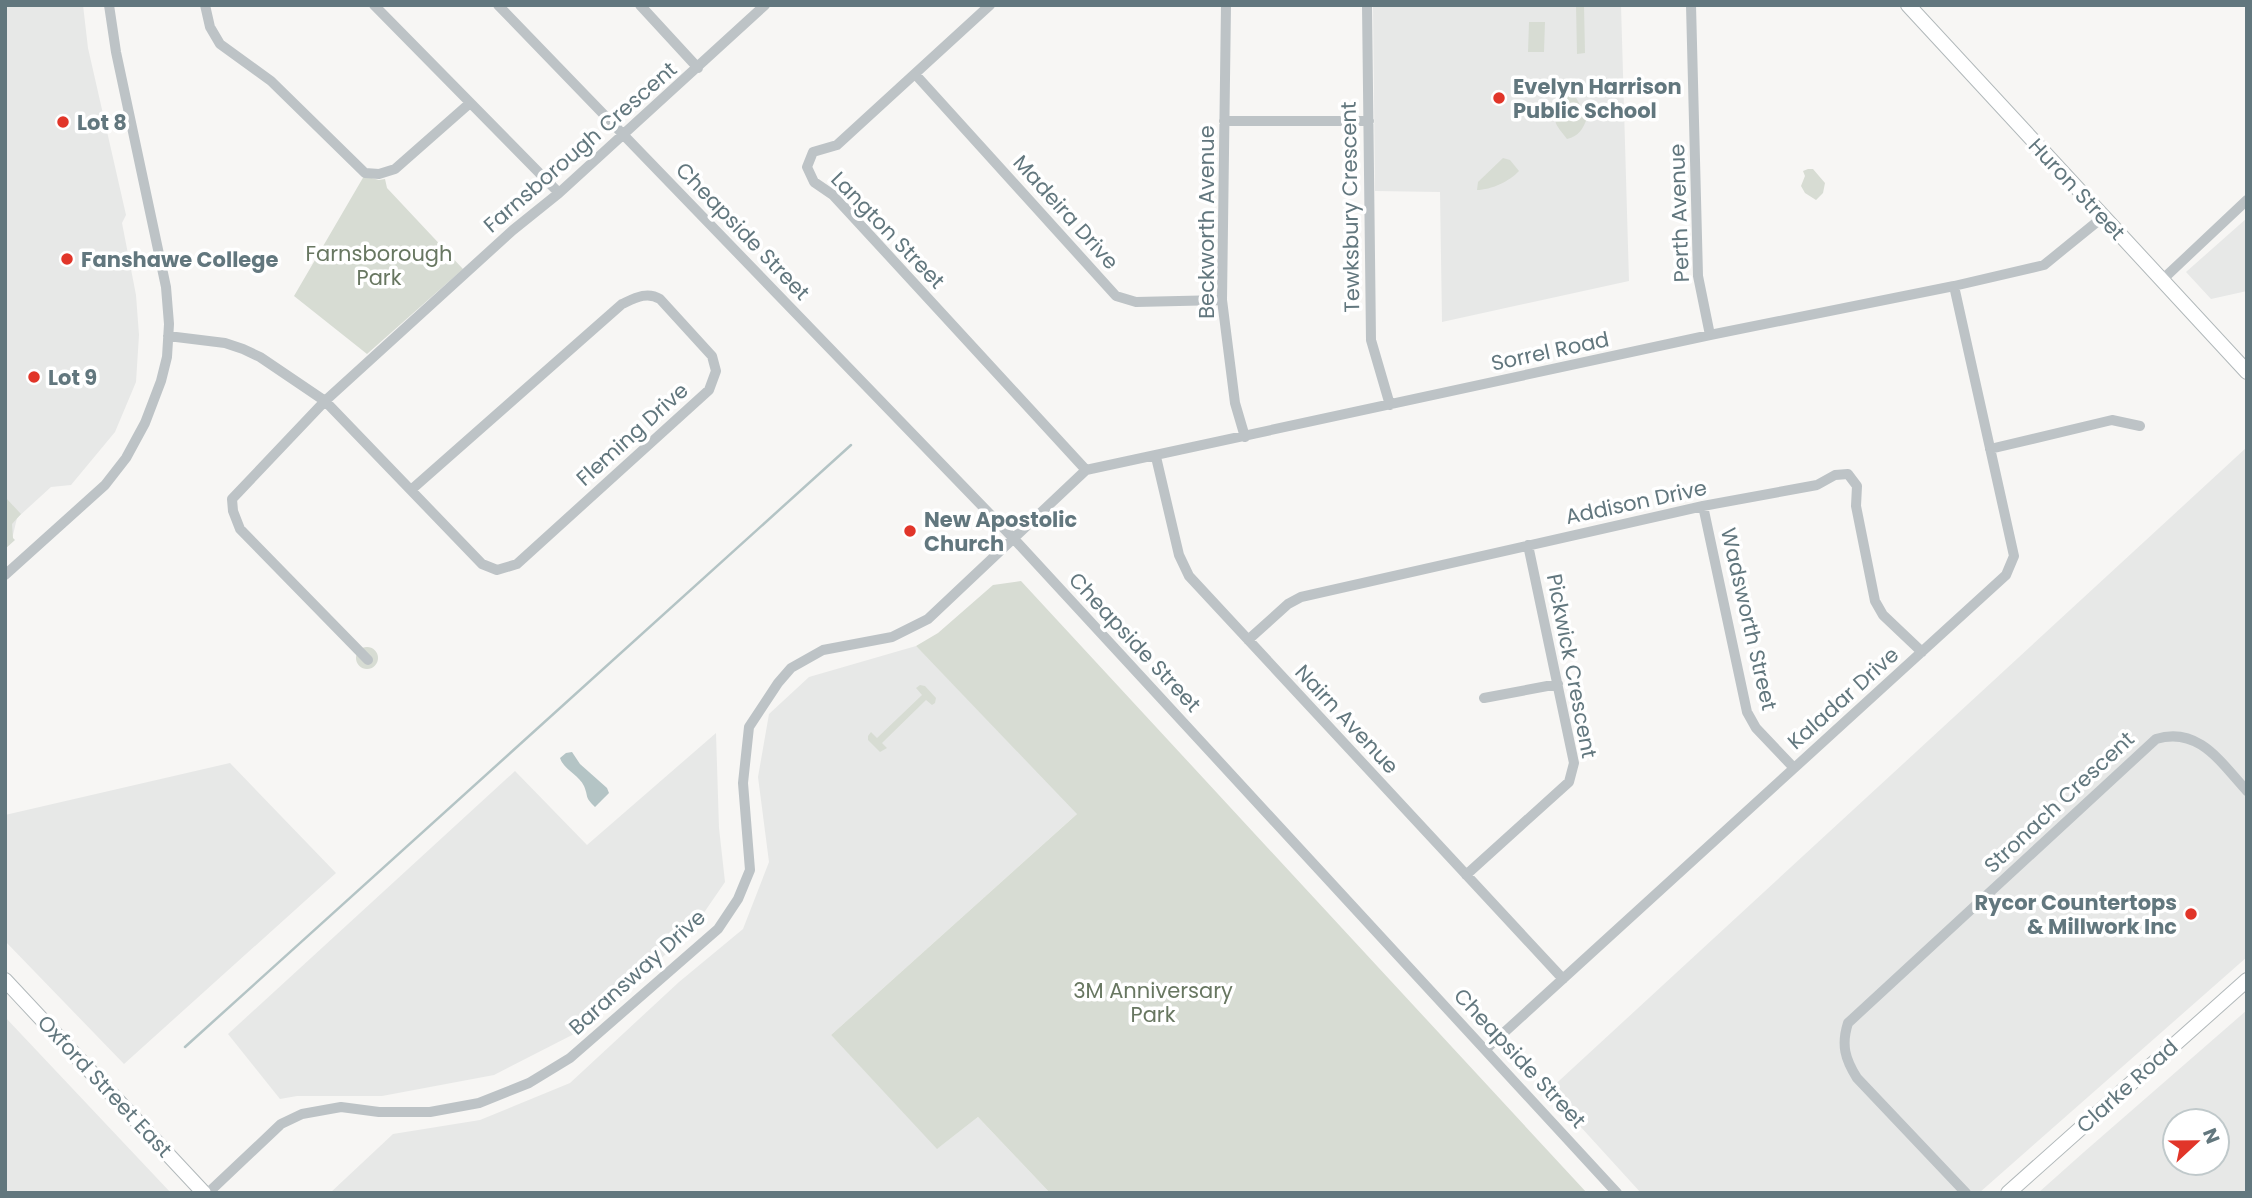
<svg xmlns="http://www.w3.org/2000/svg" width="2252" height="1198" viewBox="0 0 2252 1198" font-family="Poppins,sans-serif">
  <rect width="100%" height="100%" fill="#f7f6f4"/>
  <path fill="#e7e8e7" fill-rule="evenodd" d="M 5,5 L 83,5 L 88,48 L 126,215 L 122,223 L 136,295 L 139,335 L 136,382 L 115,432 L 71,485 L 51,487 L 17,518 L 13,535 L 5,541 Z
    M 1373,5 L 1621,5 L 1629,281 L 1442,322 L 1440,192 L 1375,191 Z
    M 2247,218 L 2247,291 L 2211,299 L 2186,272 Z
    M 2247,447 L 2247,957 L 1979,1193 L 1641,1193 L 1548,1091 Z
    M 916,646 L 1078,813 L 831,1035 L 938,1148 L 978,1117 L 1050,1193 L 330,1193 L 393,1134 L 480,1120 L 570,1083 L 679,982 L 743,929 L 769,862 L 758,777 L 769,714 L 809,677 Z
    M 716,733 L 719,828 L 725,882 L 690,933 L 576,1033 L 494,1075 L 382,1096 L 297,1096 L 280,1099 L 228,1034 L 515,771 L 587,845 Z
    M 230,763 L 336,873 L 124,1064 L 5,941 L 5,815 Z
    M 2247,1010 L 2247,1193 L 2038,1193 L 2084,1152 ZM 2217,1121 L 2217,1163 L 2175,1163 L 2175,1121 Z
    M 5,1017 L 171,1193 L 5,1193 Z"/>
  <path fill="#d7dcd3" d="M 1576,5 L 1584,5 L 1585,53 L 1577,54 Z
    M 1529,22 L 1545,22 L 1544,52 L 1528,52 Z
    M 1573,92 L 1587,118 C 1583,129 1579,136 1567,139 C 1554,122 1551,122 1562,103 L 1560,100 L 1565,93 Z
    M 1503,158 L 1510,160 L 1519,171 C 1510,181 1491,190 1477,190 L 1478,182 Z
    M 1808,169 L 1813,169 L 1825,183 L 1823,193 L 1816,200 L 1805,193 L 1801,186 L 1805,176 L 1803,171 Z
    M 364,176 L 379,180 L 385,179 L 387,188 L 463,269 L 367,354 L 294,296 Z
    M 5,497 L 21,514 L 12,524 L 13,538 L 15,540 L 5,549 Z
    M 1021,581 L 1587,1193 L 1050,1193 L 978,1117 L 937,1149 L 831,1035 L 1077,814 L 916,646 L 938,633 L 993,585 Z
    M356 658a11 11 0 1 1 22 0a11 11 0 1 1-22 0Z
    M 920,685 L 925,686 L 936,698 L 935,703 L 932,705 L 926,700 L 882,743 L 887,748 L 880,752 L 868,740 L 868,736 L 871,732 L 877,738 L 922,695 L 916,688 Z"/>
  <path fill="#b4c4c5" d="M 572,752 L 580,764 L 607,788 L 609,793 L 595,807 C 584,796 589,798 584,786 C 579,775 564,770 560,758 L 566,753 Z"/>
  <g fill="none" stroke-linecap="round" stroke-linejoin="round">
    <path stroke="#b4c4c5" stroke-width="2.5" d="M 185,1047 L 851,445"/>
    <defs>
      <path id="major" d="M 1908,5 L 2247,372
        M 5,980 L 204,1193
        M 2008,1193 L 2247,980"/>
    </defs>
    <use href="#major" stroke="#b1b8ba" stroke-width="16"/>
    <path stroke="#bdc3c6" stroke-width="10" d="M 205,5 L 210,27 L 220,44 L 271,81 L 365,173 L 379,174 L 395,169 L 470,103
      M 374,5 L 559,193
      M 498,5 L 1015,540 L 1617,1193
      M 640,5 L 698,68
      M 990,5 L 837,145 L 813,152 L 807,167 L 814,182 L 833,195 L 1086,470
      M 1226,5 L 1222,300 L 1235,403 L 1245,437
      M 1367,5 L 1371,340 L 1390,405
      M 1691,5 L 1698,276 L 1710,335
      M 915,74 L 1116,296 L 1136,302 L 1222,300
      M 1224,121 L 1369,121
      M 2162,280 L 2247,200
      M 168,336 L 225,343 L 243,349 L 260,357 L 325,401 L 482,564 L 497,570 L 517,564 L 709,390 L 716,371 L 712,356 L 660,299 C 647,291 635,298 622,304 L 411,490
      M 1990,449 L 2112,420 L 2140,426
      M 1156,457 L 1179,555 L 1189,576 L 1563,979
      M 1703,506 L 1747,712 L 1756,728 L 1794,768
      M 5,575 L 105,485 L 126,458 L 145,423 L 161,381 L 167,357 L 169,324 L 166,287 L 116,52 L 109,5
      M 1248,640 L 1288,604 L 1301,597 L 1703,506 L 1817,485 L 1835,475 L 1848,474 L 1857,486 L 1856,506 L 1875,601 L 1883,615 L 1922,652
      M 368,660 L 240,529 L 233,511 L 232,499 L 325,401 L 513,230 L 559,193 L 765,5
      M 1484,698 L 1558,684
      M 1466,875 L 1569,782 L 1574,763 L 1528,545
      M 1486,1049 L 2006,575 L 2014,556 L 1954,286
      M 208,1193 L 281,1124 L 302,1114 L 341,1107 L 379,1112 L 430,1112 L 479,1103 L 529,1083 L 570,1058 L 718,929 L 738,899 L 750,870 L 743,783 L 749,727 L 778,683 L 791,668 L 823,650 L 892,637 L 928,619 L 1086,470 L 1710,335 L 1954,286 L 2044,265 L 2103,217
      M 1966,1193 L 1857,1078 C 1845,1059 1841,1045 1848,1023 L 2156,739 C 2199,726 2221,763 2247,791"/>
    <use href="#major" stroke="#fff" stroke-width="14"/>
  </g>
  <g fill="#e13529" stroke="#fff" stroke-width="2.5">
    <circle cx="1499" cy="98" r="7"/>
    <circle cx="63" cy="122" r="7"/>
    <circle cx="67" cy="259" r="7"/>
    <circle cx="34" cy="377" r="7"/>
    <circle cx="910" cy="531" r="7"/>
    <circle cx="2191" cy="914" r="7"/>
  </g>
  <g text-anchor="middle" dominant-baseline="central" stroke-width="7" stroke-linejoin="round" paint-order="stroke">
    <g font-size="21" font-weight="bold" fill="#62777e" stroke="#fff" text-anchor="start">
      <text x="1513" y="86">Evelyn Harrison<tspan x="1513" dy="24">Public School</tspan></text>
      <text x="77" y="122">Lot 8</text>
      <text x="81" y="259">Fanshawe College</text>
      <text x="48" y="377">Lot 9</text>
      <text x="924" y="519">New Apostolic<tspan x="924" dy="24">Church</tspan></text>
      <text x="2177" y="902" text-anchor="end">Rycor Countertops<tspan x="2177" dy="24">&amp; Millwork Inc</tspan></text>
    </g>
    <g font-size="21" fill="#62777e" stroke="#fff">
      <text transform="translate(580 147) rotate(-41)">Farnsborough Crescent</text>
      <text transform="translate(2077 189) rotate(47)">Huron Street</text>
      <text transform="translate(1350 207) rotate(-91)">Tewksbury Crescent</text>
      <text transform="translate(1066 212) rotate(48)">Madeira Drive</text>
      <text transform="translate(1679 213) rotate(-92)">Perth Avenue</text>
      <text transform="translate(1206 222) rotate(-90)">Beckworth Avenue</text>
      <text transform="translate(888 230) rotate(46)">Langton Street</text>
      <text transform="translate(743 231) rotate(46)">Cheapside Street</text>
      <text transform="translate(1550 351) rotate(-12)">Sorrel Road</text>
      <text transform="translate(632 434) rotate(-42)">Fleming Drive</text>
      <text transform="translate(1636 502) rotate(-12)">Addison Drive</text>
      <text transform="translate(1749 619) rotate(77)">Wadsworth Street</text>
      <text transform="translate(1135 642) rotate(47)">Cheapside Street</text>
      <text transform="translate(1572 666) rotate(79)">Pickwick Crescent</text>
      <text transform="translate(1843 698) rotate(-42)">Kaladar Drive</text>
      <text transform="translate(1347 719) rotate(47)">Nairn Avenue</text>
      <text transform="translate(2059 802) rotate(-43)">Stronach Crescent</text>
      <text transform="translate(637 972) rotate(-42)">Baransway Drive</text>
      <text transform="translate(1520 1058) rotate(47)">Cheapside Street</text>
      <text transform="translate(105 1086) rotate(47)">Oxford Street East</text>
      <text transform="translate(2127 1086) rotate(-42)">Clarke Road</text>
    </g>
    <g font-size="21" fill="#687761" stroke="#fff">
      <text x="379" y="253">Farnsborough<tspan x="379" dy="24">Park</tspan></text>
      <text x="1153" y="990">3M Anniversary<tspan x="1153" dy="24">Park</tspan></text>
    </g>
  </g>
  <rect width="2252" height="1198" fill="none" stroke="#62777e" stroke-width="14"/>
  <g transform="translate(2196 1142) rotate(68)"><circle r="33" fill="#ffffff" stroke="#c0c9cb" stroke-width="2"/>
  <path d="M0-5L12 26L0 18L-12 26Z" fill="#e13529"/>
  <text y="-10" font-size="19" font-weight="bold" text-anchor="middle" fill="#62777e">N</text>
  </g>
</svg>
